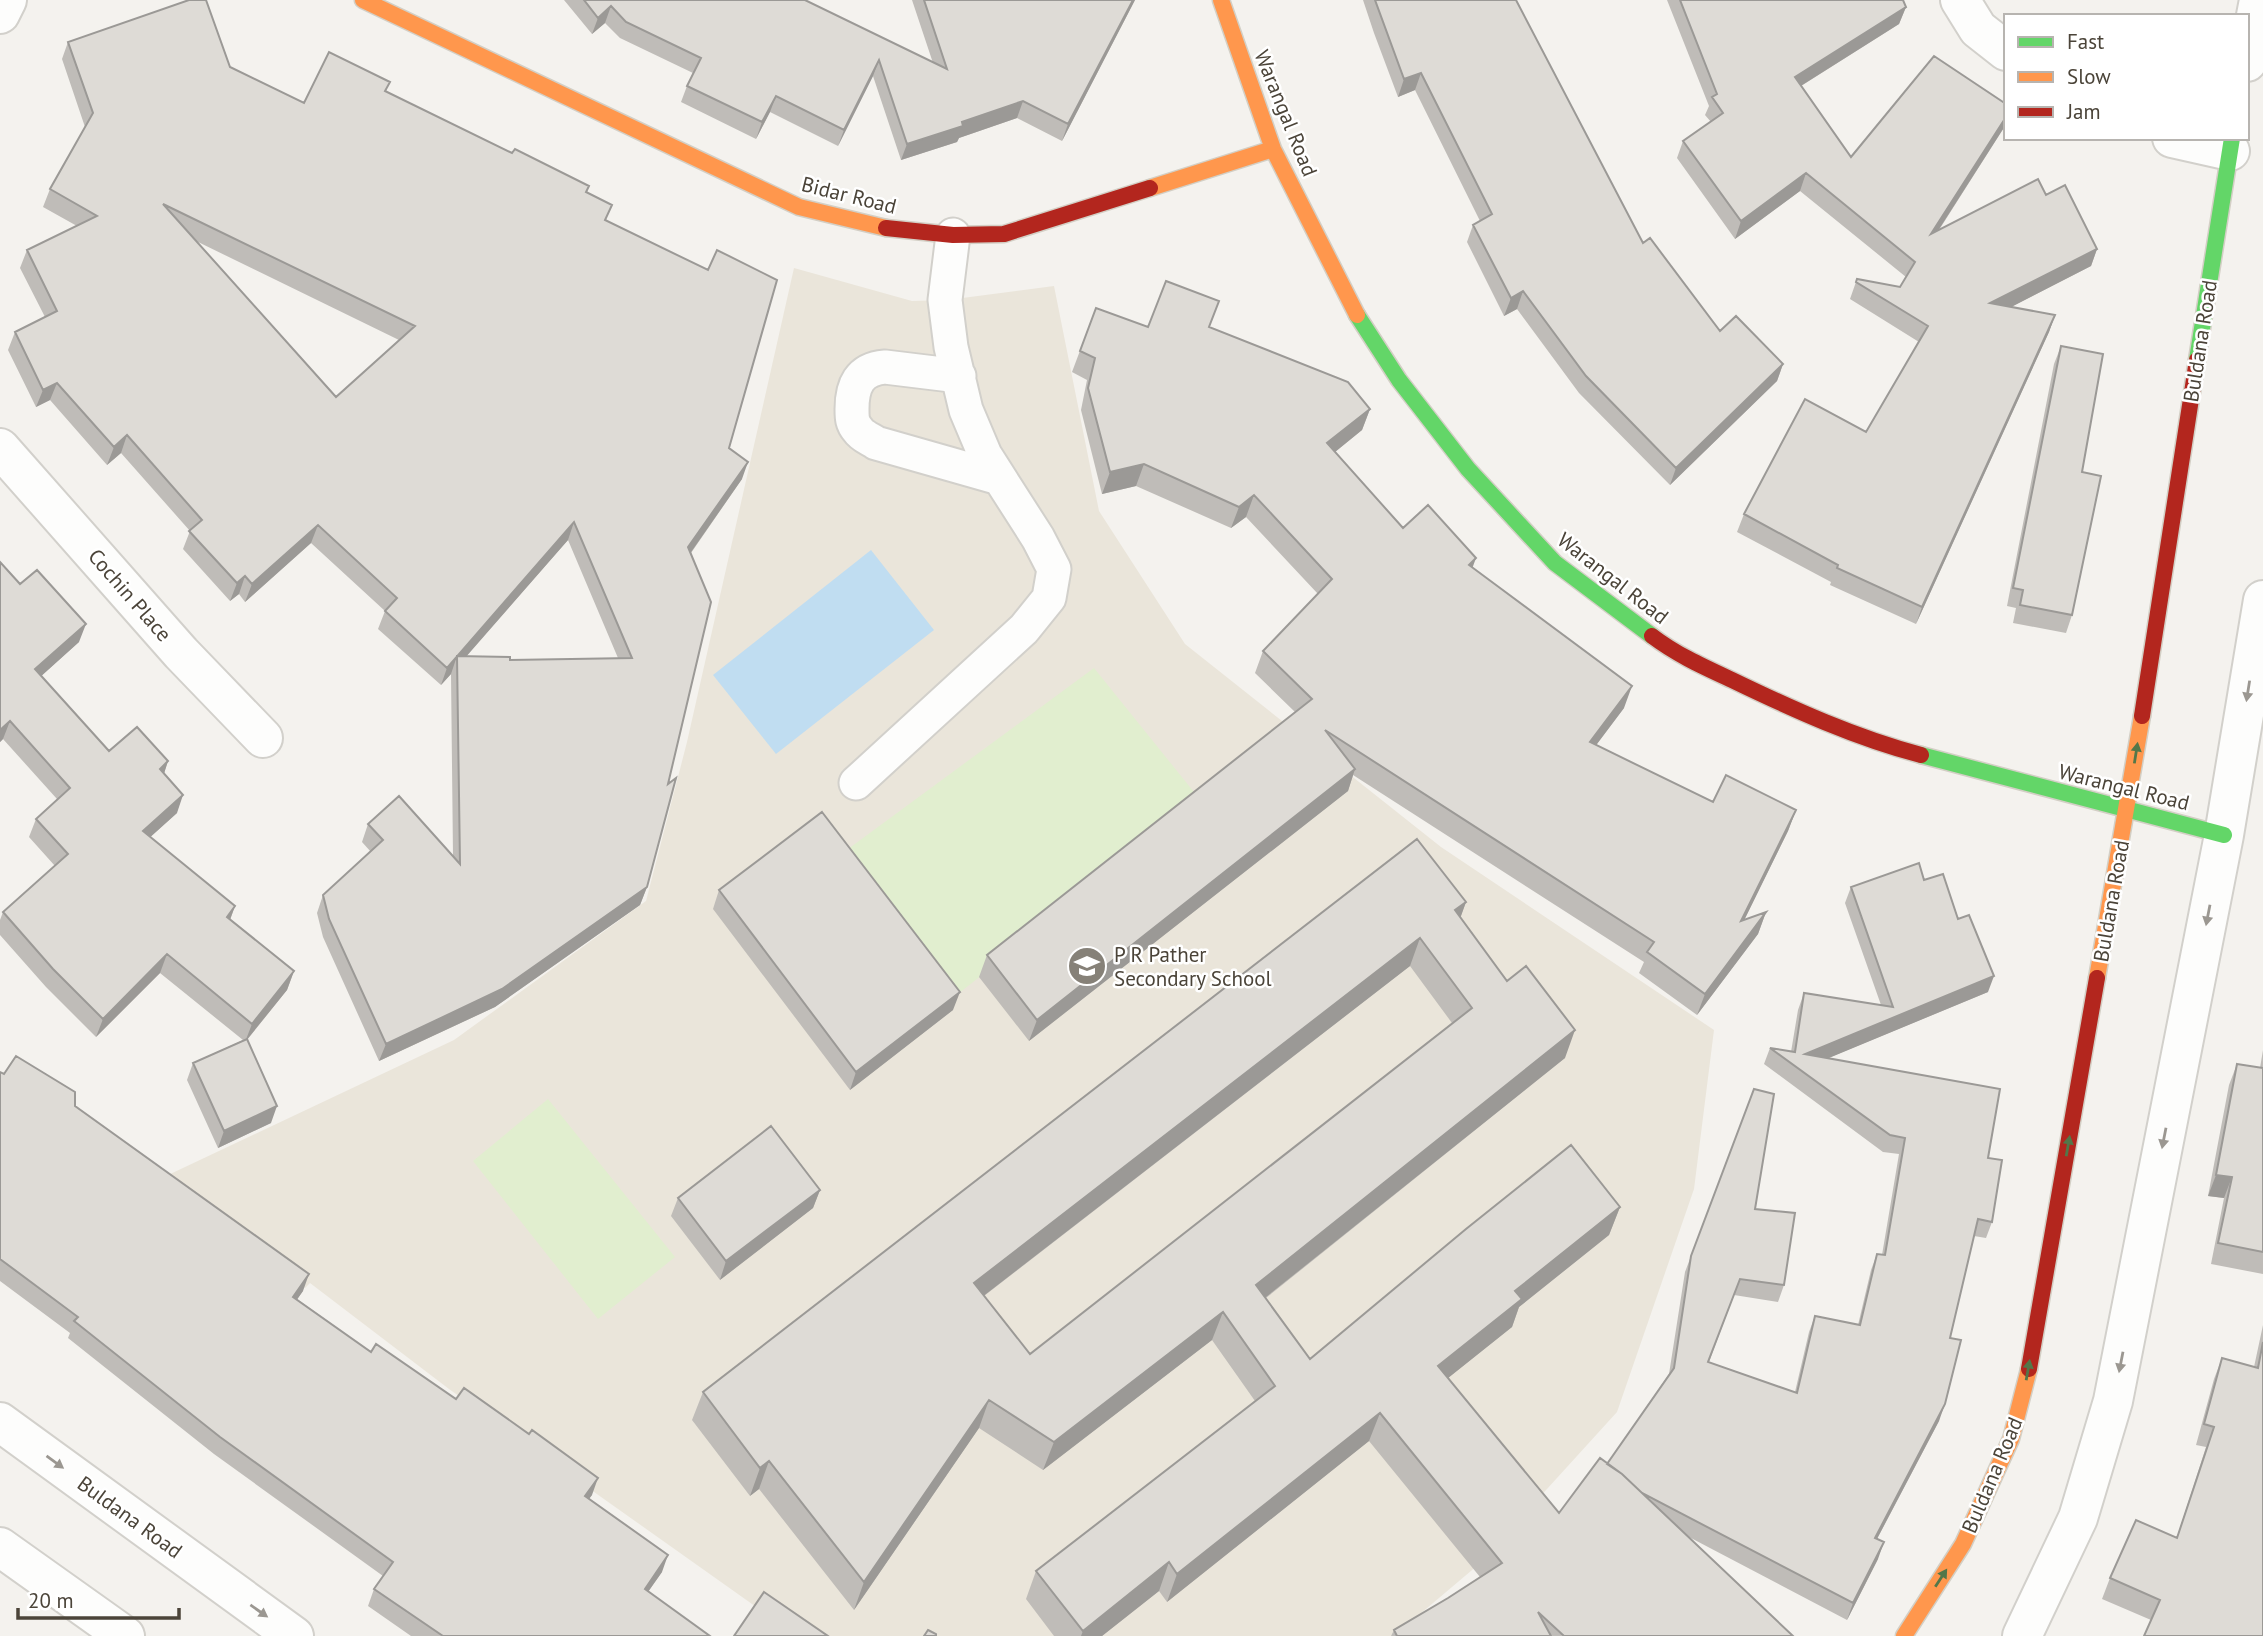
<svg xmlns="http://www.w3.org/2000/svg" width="2263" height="1636" viewBox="0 0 2263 1636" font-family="'PT Sans',sans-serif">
  <rect width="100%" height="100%" fill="#f4f2ee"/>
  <path fill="#eae5da" d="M 794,268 L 912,301 L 947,300 L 1054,286 L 1099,511 L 1185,644 L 1441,847 L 1714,1030 L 1694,1189 L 1617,1412 L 1478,1565 L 1394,1636 L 797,1636 L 449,1389 L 310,1283 L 305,1288 L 228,1233 L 166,1176 L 454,1040 L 646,901 L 687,742 Z"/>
  <path fill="#e1eecf" d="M 1094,668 L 1202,802 L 954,997 L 844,852 Z
    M 548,1099 L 675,1257 L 598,1319 L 473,1161 Z"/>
  <path fill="#c0ddf1" d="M 871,550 L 934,630 L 776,754 L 713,675 Z"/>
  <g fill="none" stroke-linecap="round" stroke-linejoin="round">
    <defs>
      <path id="lane" d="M 959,376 L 885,367 C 859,369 852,386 852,409 C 852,418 852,423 858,430 C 862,436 870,439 876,443 L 999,478
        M 856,783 L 1024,629 L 1049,598 L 1054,569 L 1038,538 L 985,455 L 966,410 L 951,347 L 945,300 L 953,235"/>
      <path id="street" d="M 1960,0 L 1978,29 L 2006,51
        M 0,14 L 7,0
        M 2247,62 L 2259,0
        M 2172,138 L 2230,151
        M 0,448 L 181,653 L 263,738
        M 0,1422 L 294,1636
        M 0,1547 L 125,1636
        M 2022,1636 L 2078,1518 L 2113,1401 L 2224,835 L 2263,600"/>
      <path id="fast" d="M 1357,315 L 1399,380 L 1468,469 L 1555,563 L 1652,636
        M 2197,360 L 2232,138
        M 1921,755 L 2224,835"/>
      <path id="slow" d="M 363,0 L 799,207 L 886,228
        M 1221,0 L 1273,149 L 1357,315
        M 1150,188 L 1273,149
        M 2097,978 L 2142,716
        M 1904,1636 L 1963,1544 L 2011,1439 L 2029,1369"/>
      <path id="jam" d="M 886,228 L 953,235 L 1004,234 L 1150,188
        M 1652,636 C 1677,655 1704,667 1732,680 C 1792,709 1856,738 1921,755
        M 2142,716 L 2197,360
        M 2029,1369 L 2097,978"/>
    </defs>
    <use href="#lane" stroke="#d2d0cb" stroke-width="37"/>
    <use href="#street" stroke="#d2d0cb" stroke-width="42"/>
    <use href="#fast" stroke="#d3cfc5" stroke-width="19"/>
    <use href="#slow" stroke="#d3cfc5" stroke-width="19"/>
    <use href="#jam" stroke="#d3cfc5" stroke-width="19"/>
    <use href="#lane" stroke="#fdfdfc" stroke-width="33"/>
    <use href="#street" stroke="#fdfdfc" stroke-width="38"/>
    <use href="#fast" stroke="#63d668" stroke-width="16"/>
    <use href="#slow" stroke="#ff974d" stroke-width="16"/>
    <use href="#jam" stroke="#b3261e" stroke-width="16"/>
  </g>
  <path fill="#bfbcb8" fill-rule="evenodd" d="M 564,0 L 805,0 L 933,63 L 912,0 L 1135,0 L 1062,141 L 1017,118 L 959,138 L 957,142 L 901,160 L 873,76 L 838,146 L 770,112 L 756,139 L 681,102 L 687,86 L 693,73 L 620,38 L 605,23 L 592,34 Z
    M 1363,0 L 1516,0 L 1643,243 L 1720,331 L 1783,364 L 1777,381 L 1670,485 L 1579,393 L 1517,309 L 1504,316 L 1467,242 L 1473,225 L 1480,221 L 1415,90 L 1398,97 L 1374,33 Z
    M 1667,0 L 1903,0 L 1906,7 L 1899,24 L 1801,86 L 1851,157 L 2005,126 L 1939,230 L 2046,195 L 2097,249 L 2091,266 L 2011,307 L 2055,315 L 2049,332 L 1916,624 L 1830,585 L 1831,582 L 1737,532 L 1744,514 L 1866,432 L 1919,342 L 1850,299 L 1857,279 L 1900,287 L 1906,277 L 1800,191 L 1735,239 L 1677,158 L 1683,141 L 1711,122 L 1705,115 L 1709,106 Z
    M 68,42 L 230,67 L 304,103 L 386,92 L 587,192 L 607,221 L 729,448 L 742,479 L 691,553 L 668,784 L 647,887 L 640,905 L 495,1007 L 379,1061 L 323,937 L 317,913 L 323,895 L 371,852 L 362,842 L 368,824 L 453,856 L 451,674 L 441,685 L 378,629 L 385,611 L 311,543 L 245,602 L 239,594 L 230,601 L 183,549 L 190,531 L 121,453 L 107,465 L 50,400 L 36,407 L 8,350 L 15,332 L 45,317 L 20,268 L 27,250 L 77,226 L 43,207 L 50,189 L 85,127 L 62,59 ZM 196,241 L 399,340 L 336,397 ZM 568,540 L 618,658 L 510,660 L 466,656 Z
    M 1096,308 L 1148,327 L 1209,327 L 1370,409 L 1362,430 L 1335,452 L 1403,528 L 1473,568 L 1624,708 L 1596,745 L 1713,802 L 1796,810 L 1788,831 L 1744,920 L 1766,912 L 1758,934 L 1697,1015 L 1639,973 L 1644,962 L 1353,775 L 1348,791 L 1029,1041 L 979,977 L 987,955 L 1295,712 L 1255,673 L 1263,651 L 1318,594 L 1246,517 L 1231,528 L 1136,486 L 1102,494 L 1081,410 L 1087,380 L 1072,372 Z
    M 2061,346 L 2082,472 L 2072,615 L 2066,633 L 2013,623 L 2016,608 L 2007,606 L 2054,364 Z
    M 0,562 L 20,584 L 79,642 L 41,676 L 109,751 L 168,761 L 164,773 L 177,813 L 150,837 L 235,906 L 230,920 L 294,971 L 287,990 L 247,1040 L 271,1123 L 218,1148 L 187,1080 L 193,1063 L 243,1040 L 160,973 L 96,1037 L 46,987 L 0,935 L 0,920 L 3,912 L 55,866 L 29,837 L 36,819 L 57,799 L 3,739 L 0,742 Z
    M 1924,880 L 1958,919 L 1988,992 L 1828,1058 L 1988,1158 L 1992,1222 L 1986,1238 L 1974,1236 L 1950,1338 L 1939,1421 L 1877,1539 L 1878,1559 L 1847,1620 L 1689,1537 L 1793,1636 L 1391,1636 L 1394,1630 L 1448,1598 L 1480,1577 L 1369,1441 L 1167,1602 L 1159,1591 L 1102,1636 L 1054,1636 L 1026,1599 L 1036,1571 L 1255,1401 L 1212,1340 L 1043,1470 L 979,1428 L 854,1610 L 759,1489 L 750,1496 L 692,1420 L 703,1392 L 1466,902 L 1460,918 L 1565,1058 L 1266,1298 L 1310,1359 L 1620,1207 L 1609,1235 L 1519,1307 L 1512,1327 L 1448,1378 L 1559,1513 L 1607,1464 L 1669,1374 L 1685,1272 L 1754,1089 L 1755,1209 L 1784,1285 L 1778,1302 L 1734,1295 L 1709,1362 L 1795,1392 L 1809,1332 L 1815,1316 L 1858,1325 L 1871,1270 L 1877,1254 L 1882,1255 L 1899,1154 L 1883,1152 L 1764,1064 L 1770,1048 L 1791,1052 L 1798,1010 L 1804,993 L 1881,1005 L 1845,903 L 1851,887 ZM 1410,966 L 1452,1023 L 1030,1354 L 984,1296 Z
    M 719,890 L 953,1010 L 850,1090 L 713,909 Z
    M 2263,1050 L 2263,1274 L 2211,1264 L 2224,1198 L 2208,1196 L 2229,1085 L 2237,1064 L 2260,1068 Z
    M 0,1072 L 75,1106 L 303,1291 L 297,1299 L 371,1352 L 592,1495 L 589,1499 L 662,1572 L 648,1592 L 710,1636 L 411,1636 L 368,1606 L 374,1589 L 383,1576 L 214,1454 L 68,1338 L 70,1333 L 0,1281 Z
    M 820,1190 L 813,1208 L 720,1280 L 671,1216 L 678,1198 Z
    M 2263,1325 L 2263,1636 L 2151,1620 L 2102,1599 L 2110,1578 L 2177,1537 L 2206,1447 L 2196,1445 L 2214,1379 L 2222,1358 L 2254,1367 Z"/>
  <path fill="#9b9996" d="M 1133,0 L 1135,0 L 1062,141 L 1068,124 Z
    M 611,6 L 605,23 L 592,34 L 598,18 Z
    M 1906,7 L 1899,24 L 1788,94 L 1795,77 Z
    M 879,60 L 873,76 L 838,146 L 844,130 Z
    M 1421,73 L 1415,90 L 1398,97 L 1404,79 Z
    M 776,96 L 770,112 L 756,139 L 762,122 Z
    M 1023,101 L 1017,118 L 959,138 L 957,142 L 901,160 L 907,144 L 962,122 Z
    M 2006,117 L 2005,126 L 1925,251 L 1931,234 Z
    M 1806,173 L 1800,191 L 1735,239 L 1741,221 Z
    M 2097,249 L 2091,266 L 1984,321 L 1990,303 Z
    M 1523,291 L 1517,309 L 1504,316 L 1511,298 Z
    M 2055,315 L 2049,332 L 1916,624 L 1922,607 Z
    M 1783,364 L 1777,381 L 1670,485 L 1676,468 Z
    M 57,383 L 50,400 L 36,407 L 43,390 Z
    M 1370,409 L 1362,430 L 1319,465 L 1327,443 Z
    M 127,435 L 121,453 L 107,465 L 114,447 Z
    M 748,462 L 742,479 L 682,565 L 688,547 Z
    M 1144,464 L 1136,486 L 1102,494 L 1110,472 Z
    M 1254,495 L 1246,517 L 1231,528 L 1239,507 Z
    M 574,522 L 568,540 L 458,666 L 457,656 L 451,674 L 441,685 L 447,668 Z
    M 318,525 L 311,543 L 245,602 L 252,584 Z
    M 1476,558 L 1468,580 L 1469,565 Z
    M 245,576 L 239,594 L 230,601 L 237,583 Z
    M 86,624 L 79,642 L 28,688 L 35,669 Z
    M 1632,686 L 1624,708 L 1582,764 L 1590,742 Z
    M 10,721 L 3,739 L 0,742 L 0,730 Z
    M 168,761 L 162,780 L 160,769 Z
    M 1355,769 L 1348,791 L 1029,1041 L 1037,1020 Z
    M 183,795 L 177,813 L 136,850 L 143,831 Z
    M 1796,810 L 1788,831 L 1733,943 L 1741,921 Z
    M 647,887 L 640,905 L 495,1007 L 379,1061 L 386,1044 Z
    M 1466,902 L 1456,930 L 1455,910 Z
    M 235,906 L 228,925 L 227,917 Z
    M 1766,912 L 1758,934 L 1697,1015 L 1705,994 Z
    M 1420,938 L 1410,966 L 964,1311 L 974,1283 Z
    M 167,954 L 160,973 L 96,1037 L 103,1019 Z
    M 294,971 L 287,990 L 245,1042 L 252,1024 Z
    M 1994,976 L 1988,992 L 1800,1070 L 1805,1054 Z
    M 960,992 L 953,1010 L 850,1090 L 856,1072 Z
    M 1575,1030 L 1565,1058 L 1246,1313 L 1256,1285 Z
    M 277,1106 L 271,1123 L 218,1148 L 224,1131 Z
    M 2216,1175 L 2232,1177 L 2224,1198 L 2208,1196 Z
    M 820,1190 L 813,1208 L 720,1280 L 726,1261 Z
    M 1620,1207 L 1609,1235 L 1519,1307 L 1512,1327 L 1428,1394 L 1438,1366 L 1515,1291 Z
    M 309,1274 L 303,1291 L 287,1314 L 293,1297 Z
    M 1223,1312 L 1212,1340 L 1043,1470 L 1054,1442 Z
    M 989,1400 L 979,1428 L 854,1610 L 864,1582 Z
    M 1945,1404 L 1939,1421 L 1869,1554 L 1875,1538 Z
    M 1380,1413 L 1369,1441 L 1167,1602 L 1177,1574 Z
    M 769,1461 L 759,1489 L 750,1496 L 760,1468 Z
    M 598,1478 L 592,1495 L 578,1513 L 585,1496 Z
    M 1884,1542 L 1878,1559 L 1847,1620 L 1853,1603 Z
    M 668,1555 L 662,1572 L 638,1606 L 645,1589 Z
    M 1169,1562 L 1159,1591 L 1102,1636 L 1081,1636 L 1083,1631 Z"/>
  <path fill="#dedbd6" stroke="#9b9996" stroke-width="2" fill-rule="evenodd" d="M 189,0 L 206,0 L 230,67 L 304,103 L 329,52 L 390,82 L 385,91 L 512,153 L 515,149 L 589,186 L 586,192 L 612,205 L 605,220 L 708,270 L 717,250 L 777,280 L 729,448 L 748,462 L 688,547 L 711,602 L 668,784 L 676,778 L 647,887 L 502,989 L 386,1044 L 329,919 L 323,895 L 383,840 L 368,824 L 399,796 L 460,864 L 457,656 L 510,657 L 510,660 L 632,658 L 574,522 L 447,668 L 385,611 L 397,598 L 318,525 L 252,584 L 245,576 L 237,583 L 189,531 L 202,520 L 127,435 L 114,447 L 57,383 L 43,390 L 15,332 L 57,311 L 27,250 L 97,216 L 50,189 L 93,113 L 68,42 ZM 163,204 L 415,326 L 336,397 Z
    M 584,0 L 805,0 L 947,69 L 924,0 L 1133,0 L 1068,124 L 1023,101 L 962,122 L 963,126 L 907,144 L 879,60 L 844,130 L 776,96 L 762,122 L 687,86 L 701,58 L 626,22 L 611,6 L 598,18 Z
    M 1375,0 L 1516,0 L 1643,243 L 1650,238 L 1720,331 L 1736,316 L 1783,364 L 1676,468 L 1586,376 L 1523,291 L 1511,298 L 1473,225 L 1492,214 L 1421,73 L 1404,79 Z
    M 1680,0 L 1903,0 L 1906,7 L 1795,77 L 1851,157 L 1934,56 L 2006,104 L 2006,117 L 1931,234 L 2038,179 L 2046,195 L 2065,185 L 2097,249 L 1990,303 L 2055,315 L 1922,607 L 1837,568 L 1838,565 L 1744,514 L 1805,399 L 1866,432 L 1928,326 L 1856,282 L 1857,279 L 1900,287 L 1915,262 L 1806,173 L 1741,221 L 1683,141 L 1723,113 L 1712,97 L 1717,94 Z
    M 1166,281 L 1219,301 L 1209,327 L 1348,382 L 1370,409 L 1327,443 L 1403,528 L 1428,505 L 1476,558 L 1469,565 L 1632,686 L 1590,742 L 1713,802 L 1726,775 L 1796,810 L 1741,921 L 1766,912 L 1705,994 L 1647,952 L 1654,942 L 1325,730 L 1355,769 L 1037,1020 L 987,955 L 1312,699 L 1263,651 L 1332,579 L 1254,495 L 1239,507 L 1144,464 L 1110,472 L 1088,388 L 1095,358 L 1080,351 L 1096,308 L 1148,327 Z
    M 2061,346 L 2103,354 L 2082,472 L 2101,476 L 2072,615 L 2020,605 L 2023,590 L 2013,588 Z
    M 0,562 L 20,584 L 37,570 L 86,624 L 35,669 L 109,751 L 137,727 L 168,761 L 160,769 L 183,795 L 143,831 L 235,906 L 227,917 L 294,971 L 252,1024 L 167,954 L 103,1019 L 53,969 L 3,912 L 68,854 L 36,819 L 70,788 L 10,721 L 0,730 Z
    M 822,812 L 960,992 L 856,1072 L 719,890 Z
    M 1417,839 L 1466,902 L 1455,910 L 1507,981 L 1526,966 L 1575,1030 L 1256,1285 L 1310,1359 L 1466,1229 L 1571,1145 L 1620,1207 L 1515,1291 L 1522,1299 L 1438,1366 L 1559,1513 L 1600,1458 L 1622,1474 L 1793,1636 L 1564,1636 L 1538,1612 L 1551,1636 L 1397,1636 L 1394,1630 L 1448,1598 L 1502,1563 L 1380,1413 L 1177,1574 L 1169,1562 L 1083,1631 L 1036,1571 L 1275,1386 L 1223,1312 L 1054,1442 L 989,1400 L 864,1582 L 769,1461 L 760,1468 L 703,1392 ZM 1420,938 L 1472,1008 L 1030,1354 L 974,1283 Z
    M 1919,863 L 1924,880 L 1943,874 L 1958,919 L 1969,915 L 1994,976 L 1805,1054 L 2000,1089 L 1988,1158 L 2002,1160 L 1992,1222 L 1978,1219 L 1950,1338 L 1961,1340 L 1945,1404 L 1875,1538 L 1884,1542 L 1853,1603 L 1642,1493 L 1622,1474 L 1607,1464 L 1674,1368 L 1691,1256 L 1754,1089 L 1774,1094 L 1755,1209 L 1795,1213 L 1784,1285 L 1740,1279 L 1708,1362 L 1797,1393 L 1815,1316 L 1860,1325 L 1877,1254 L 1885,1255 L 1905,1138 L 1890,1135 L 1770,1048 L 1795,1052 L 1804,993 L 1893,1007 L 1851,887 Z
    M 247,1039 L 277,1106 L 224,1131 L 193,1063 Z
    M 16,1056 L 75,1092 L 75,1106 L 309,1274 L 293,1297 L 371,1352 L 376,1344 L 456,1399 L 464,1388 L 529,1434 L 532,1430 L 598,1478 L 585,1496 L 668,1555 L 645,1589 L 710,1636 L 443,1636 L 374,1589 L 393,1562 L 220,1437 L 74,1321 L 78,1317 L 0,1259 L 0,1072 L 4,1074 Z
    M 2237,1064 L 2263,1068 L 2263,1252 L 2218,1243 L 2232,1177 L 2216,1175 Z
    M 771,1126 L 820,1190 L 726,1261 L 678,1198 Z
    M 2263,1342 L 2263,1636 L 2144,1636 L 2160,1600 L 2110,1578 L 2136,1520 L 2177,1538 L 2214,1427 L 2204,1424 L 2222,1358 L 2258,1368 Z
    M 764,1592 L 828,1636 L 734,1636 Z
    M 928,1630 L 936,1634 L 936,1636 L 924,1636 Z"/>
  <defs><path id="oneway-solid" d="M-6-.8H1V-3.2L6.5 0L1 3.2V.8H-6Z" transform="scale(1.75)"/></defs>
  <g fill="#9b9791">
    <use href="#oneway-solid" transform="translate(2248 691) rotate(99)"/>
    <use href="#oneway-solid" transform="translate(2208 915) rotate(101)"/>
    <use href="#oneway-solid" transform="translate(2164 1138) rotate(101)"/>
    <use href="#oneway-solid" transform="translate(2121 1362) rotate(101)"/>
    <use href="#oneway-solid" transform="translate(55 1462) rotate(36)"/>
    <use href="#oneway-solid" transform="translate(259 1611) rotate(35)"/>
  </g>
  <g fill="#537749">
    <use href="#oneway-solid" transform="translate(2136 753) rotate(-81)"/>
    <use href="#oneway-solid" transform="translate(2068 1146) rotate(-80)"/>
    <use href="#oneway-solid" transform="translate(2028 1370) rotate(-80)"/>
    <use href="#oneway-solid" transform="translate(1941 1578) rotate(-57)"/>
  </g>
  <defs>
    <symbol id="school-disc" viewBox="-11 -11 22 22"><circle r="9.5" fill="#868178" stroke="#fff"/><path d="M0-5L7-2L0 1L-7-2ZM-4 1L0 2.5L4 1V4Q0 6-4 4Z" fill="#fff"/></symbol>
  </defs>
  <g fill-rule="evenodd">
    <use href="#school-disc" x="1065" y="944" width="44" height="44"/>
  </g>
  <g text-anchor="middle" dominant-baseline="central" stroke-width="5" stroke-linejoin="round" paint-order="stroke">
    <g font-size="21" fill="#4b4439" stroke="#fff">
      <text transform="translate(1286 113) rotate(68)">Warangal Road</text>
      <text transform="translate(849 195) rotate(14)">Bidar Road</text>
      <text transform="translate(2200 341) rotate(-81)">Buldana Road</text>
      <text transform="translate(1613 578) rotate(38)">Warangal Road</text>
      <text transform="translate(130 595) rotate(49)">Cochin Place</text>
      <text transform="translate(2124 787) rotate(14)">Warangal Road</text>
      <text transform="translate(2111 901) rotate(-80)">Buldana Road</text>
      <text transform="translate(1992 1475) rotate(-67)">Buldana Road</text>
      <text transform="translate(130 1517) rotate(36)">Buldana Road</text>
    </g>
    <g font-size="21" fill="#4b4439" stroke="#fff" text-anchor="start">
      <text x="1114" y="954">P R Pather<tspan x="1114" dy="24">Secondary School</tspan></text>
    </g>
  </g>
  <rect x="2004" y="14" width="245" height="126" fill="#ffffff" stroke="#b7b4b0" stroke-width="2"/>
  <rect x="2018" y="37" width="35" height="10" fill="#63d668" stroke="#b7b4b0" stroke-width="2"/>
  <text x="2067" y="49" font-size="21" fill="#4b4439">Fast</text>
  <rect x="2018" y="72" width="35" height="10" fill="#ff974d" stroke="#b7b4b0" stroke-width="2"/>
  <text x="2067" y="84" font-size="21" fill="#4b4439">Slow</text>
  <rect x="2018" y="107" width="35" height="10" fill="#b3261e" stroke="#b7b4b0" stroke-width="2"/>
  <text x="2067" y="119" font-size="21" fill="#4b4439">Jam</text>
  <path d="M18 1608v10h161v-10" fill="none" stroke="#4b4439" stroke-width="3.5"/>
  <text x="28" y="1608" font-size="21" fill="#4b4439" stroke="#ffffff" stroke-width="5" paint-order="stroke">20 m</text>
</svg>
